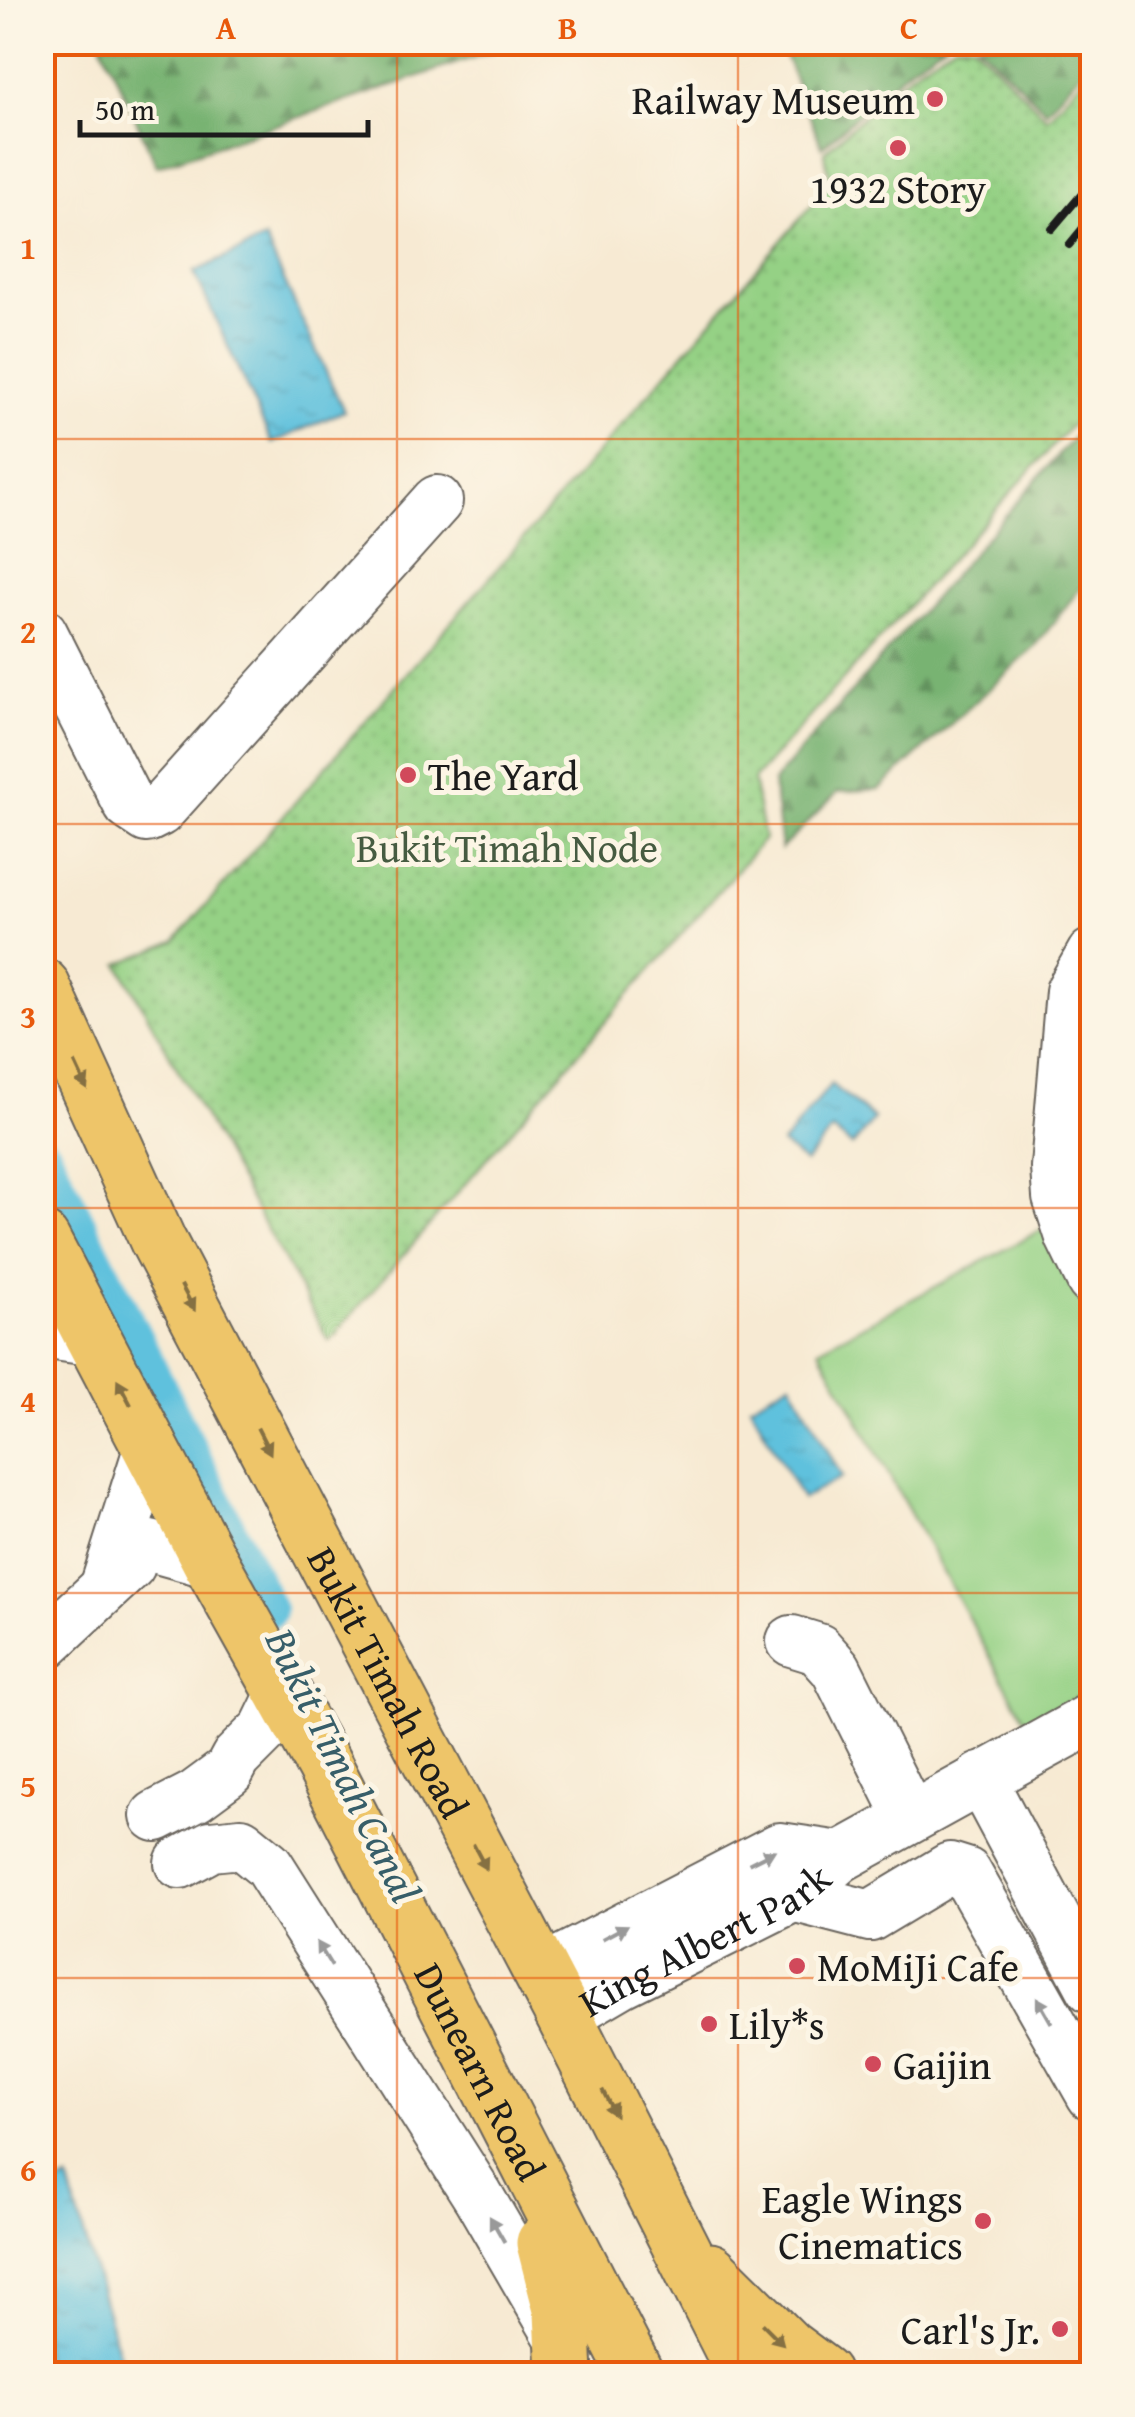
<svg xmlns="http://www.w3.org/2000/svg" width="1135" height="2417" viewBox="0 0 1135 2417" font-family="'Gentium Book Plus',serif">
  <defs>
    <pattern id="forest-firs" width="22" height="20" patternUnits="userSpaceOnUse" patternTransform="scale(2.5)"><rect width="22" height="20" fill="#78b372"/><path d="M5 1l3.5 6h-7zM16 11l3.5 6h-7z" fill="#62915d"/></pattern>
    <pattern id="park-dots" width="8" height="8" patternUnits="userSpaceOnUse" patternTransform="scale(2.5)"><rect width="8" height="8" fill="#95d185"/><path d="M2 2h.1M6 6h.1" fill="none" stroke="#80b372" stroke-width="1.8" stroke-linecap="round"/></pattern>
    <pattern id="water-ripples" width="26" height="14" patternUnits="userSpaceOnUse" patternTransform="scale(2.5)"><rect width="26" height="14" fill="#5fc1dd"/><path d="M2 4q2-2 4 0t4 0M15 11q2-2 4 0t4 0" fill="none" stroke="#52a5bd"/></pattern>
  </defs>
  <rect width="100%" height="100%" fill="#fcf5e5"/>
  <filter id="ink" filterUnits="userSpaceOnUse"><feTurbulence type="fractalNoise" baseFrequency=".01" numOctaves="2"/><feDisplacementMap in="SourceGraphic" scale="20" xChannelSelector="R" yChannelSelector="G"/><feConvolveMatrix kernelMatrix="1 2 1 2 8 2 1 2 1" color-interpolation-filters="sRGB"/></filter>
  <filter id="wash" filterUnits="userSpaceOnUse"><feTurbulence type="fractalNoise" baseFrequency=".0048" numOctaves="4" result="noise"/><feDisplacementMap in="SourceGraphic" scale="40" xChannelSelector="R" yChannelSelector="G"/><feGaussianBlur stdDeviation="2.25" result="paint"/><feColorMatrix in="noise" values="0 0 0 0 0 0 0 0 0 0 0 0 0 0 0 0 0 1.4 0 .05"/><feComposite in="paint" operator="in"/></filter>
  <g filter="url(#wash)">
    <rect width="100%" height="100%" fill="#f7ead3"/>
    <path fill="#95d185" stroke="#587650" stroke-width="2.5" d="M 1092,1012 L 1092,1223 L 1075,1195 Z
      M 1047,1227 L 1092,1321 L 1092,1689 L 1028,1725 L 819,1349 Z"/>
    <path fill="url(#forest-firs)" stroke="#4a6847" stroke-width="2.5" d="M 101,43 L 516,43 L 157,166 Z
      M 780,43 L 945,43 L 910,67 L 822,147 Z
      M 977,43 L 1092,43 L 1092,59 L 1046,111 Z
      M 1092,416 L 1092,573 L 1034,648 L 880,789 L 838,792 L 781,849 L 773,782 Z"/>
    <path fill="url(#park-dots)" stroke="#587650" stroke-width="2.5" d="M 955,43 L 972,43 L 1047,118 L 1092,68 L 1092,402 L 753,780 L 764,839 L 329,1341 L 119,964 L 175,941 L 831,183 L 824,152 L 913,71 Z"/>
    <path fill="url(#water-ripples)" stroke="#3e6e7c" stroke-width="2.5" d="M 265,239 L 344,411 L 272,443 L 194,272 Z
      M 831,1084 L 874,1119 L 852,1146 L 832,1130 L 805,1163 L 782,1144 Z
      M 791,1382 L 842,1477 L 802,1499 L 750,1405 Z
      M 68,2180 L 125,2374 L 43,2374 L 43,2192 Z"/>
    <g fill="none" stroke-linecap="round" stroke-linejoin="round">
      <path stroke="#5fc1dd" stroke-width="40" d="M 42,1155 L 266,1610"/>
    </g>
  </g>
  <g filter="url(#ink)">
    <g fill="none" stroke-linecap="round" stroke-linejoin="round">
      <defs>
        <g id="minor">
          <path d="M 42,633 L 129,805 L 147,817 L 159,811 L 437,501"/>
          <path d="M 1092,954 L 1071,991 L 1056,1167 L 1058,1197 L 1071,1237 L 1092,1280"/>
          <path d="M 42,1333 L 96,1341"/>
          <path d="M 150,1546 L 211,1563"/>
          <path d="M 106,1585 L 151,1443"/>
          <path d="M 792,1641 L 818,1649 L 836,1669 L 910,1817"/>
          <path d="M 42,1647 L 130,1565"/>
          <path d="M 980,1778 L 1092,1988"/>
          <path d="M 156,1816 L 195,1796 L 229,1771 L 236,1758 L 265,1729 L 284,1690"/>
          <path d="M 180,1863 L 211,1846 L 241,1843 L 268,1865 L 478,2196 L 559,2335"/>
          <path d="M 793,1896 L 870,1916 L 950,1868 L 966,1873 L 1092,2095"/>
          <path d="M 540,1972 L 780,1848 L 840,1857"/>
          <path id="s1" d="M 564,2016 L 622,1982 L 796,1895 L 840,1857 L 1092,1718"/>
        </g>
        <g id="highway">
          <path id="s2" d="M 42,986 L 158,1241 L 564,2016 L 745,2374"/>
          <path id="s3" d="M 42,1240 L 211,1563 L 323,1763 L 636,2374"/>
          <path d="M 544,2243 L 562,2313 L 565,2374"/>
          <path d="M 710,2271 L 788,2348 L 823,2374"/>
        </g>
      </defs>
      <use href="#minor" stroke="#69645c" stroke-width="54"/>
      <use href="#highway" stroke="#69645c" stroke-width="59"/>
      <use href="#minor" stroke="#fff" stroke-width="50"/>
      <use href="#highway" stroke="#eec569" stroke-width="55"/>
      <path stroke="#1c1c1c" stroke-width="8" d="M 1052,229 L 1092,182
        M 1069,245 L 1092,217
        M 1086,259 L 1092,252"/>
    </g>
    <defs><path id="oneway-solid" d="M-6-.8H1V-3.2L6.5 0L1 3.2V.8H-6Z" transform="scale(2.5)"/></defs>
    <g fill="#857042">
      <use href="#oneway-solid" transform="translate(81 1076) rotate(65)"/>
      <use href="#oneway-solid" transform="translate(188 1298) rotate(62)"/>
      <use href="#oneway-solid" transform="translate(124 1392) rotate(-118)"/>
      <use href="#oneway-solid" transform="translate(264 1441) rotate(63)"/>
      <use href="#oneway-solid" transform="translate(480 1857) rotate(62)"/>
      <use href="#oneway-solid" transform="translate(609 2103) rotate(63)"/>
      <use href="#oneway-solid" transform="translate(773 2334) rotate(45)"/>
    </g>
    <g fill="#999">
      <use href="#oneway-solid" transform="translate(762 1857) rotate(-27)"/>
      <use href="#oneway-solid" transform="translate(615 1932) rotate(-28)"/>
      <use href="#oneway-solid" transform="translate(324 1954) rotate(-122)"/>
      <use href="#oneway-solid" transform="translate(1044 2010) rotate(-120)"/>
      <use href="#oneway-solid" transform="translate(497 2229) rotate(-120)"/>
    </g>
  </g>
  <path fill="none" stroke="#e8590c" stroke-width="2.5" stroke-opacity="0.55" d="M 397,42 L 397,2374M 738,42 L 738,2374M 42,439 L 1092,439M 42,824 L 1092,824M 42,1208 L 1092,1208M 42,1593 L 1092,1593M 42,1978 L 1092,1978"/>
  <g fill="#d1495b" stroke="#fcf5e5" stroke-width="4">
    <circle cx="935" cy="99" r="10"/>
    <circle cx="898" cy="148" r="10"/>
    <circle cx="408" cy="775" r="10"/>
    <circle cx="797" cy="1966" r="10"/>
    <circle cx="709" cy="2024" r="10"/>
    <circle cx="873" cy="2064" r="10"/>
    <circle cx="983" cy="2221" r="10"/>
    <circle cx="1060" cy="2329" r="10"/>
  </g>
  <g text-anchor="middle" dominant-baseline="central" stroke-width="10" stroke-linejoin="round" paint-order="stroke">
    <g font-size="40" fill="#1c1c1c" stroke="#fcf5e5" text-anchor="start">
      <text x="915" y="99" text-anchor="end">Railway Museum</text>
      <text x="898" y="188" text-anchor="middle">1932 Story</text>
      <text x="428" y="775">The Yard</text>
      <text x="817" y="1966">MoMiJi Cafe</text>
      <text x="729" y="2024">Lily*s</text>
      <text x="893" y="2064">Gaijin</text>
      <text x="963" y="2198" text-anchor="end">Eagle Wings<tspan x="963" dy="46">Cinematics</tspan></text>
      <text x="1040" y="2329" text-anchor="end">Carl's Jr.</text>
    </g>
    <g font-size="40" fill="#465b41" stroke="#fcf5e5">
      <text x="507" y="847">Bukit Timah Node</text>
    </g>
    <g font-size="40" fill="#1c1c1c" stroke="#fcf5e5">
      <text stroke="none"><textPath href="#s2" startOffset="778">Bukit Timah Road</textPath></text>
      <text stroke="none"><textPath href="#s1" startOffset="160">King Albert Park</textPath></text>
      <text stroke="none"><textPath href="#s3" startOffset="940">Dunearn Road</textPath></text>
    </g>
    <g font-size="42" font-style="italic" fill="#375e69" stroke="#fcf5e5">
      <text transform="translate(344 1765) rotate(64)">Bukit Timah Canal</text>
    </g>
  </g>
  <rect width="1135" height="2417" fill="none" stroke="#fcf5e5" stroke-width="110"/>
  <path d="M80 120v15h288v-15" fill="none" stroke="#1c1c1c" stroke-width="5"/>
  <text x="95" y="120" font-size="30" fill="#1c1c1c" stroke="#fcf5e5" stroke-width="8" paint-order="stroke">50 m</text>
  <rect x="55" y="55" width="1025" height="2307" fill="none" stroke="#e8590c" stroke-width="4"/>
  <g font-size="32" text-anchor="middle" font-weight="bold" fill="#e8590c">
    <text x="226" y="39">A</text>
    <text x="568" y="39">B</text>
    <text x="909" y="39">C</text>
    <text x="28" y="259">1</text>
    <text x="28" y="643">2</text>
    <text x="28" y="1028">3</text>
    <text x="28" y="1412">4</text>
    <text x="28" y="1797">5</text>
    <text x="28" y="2181">6</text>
  </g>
</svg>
